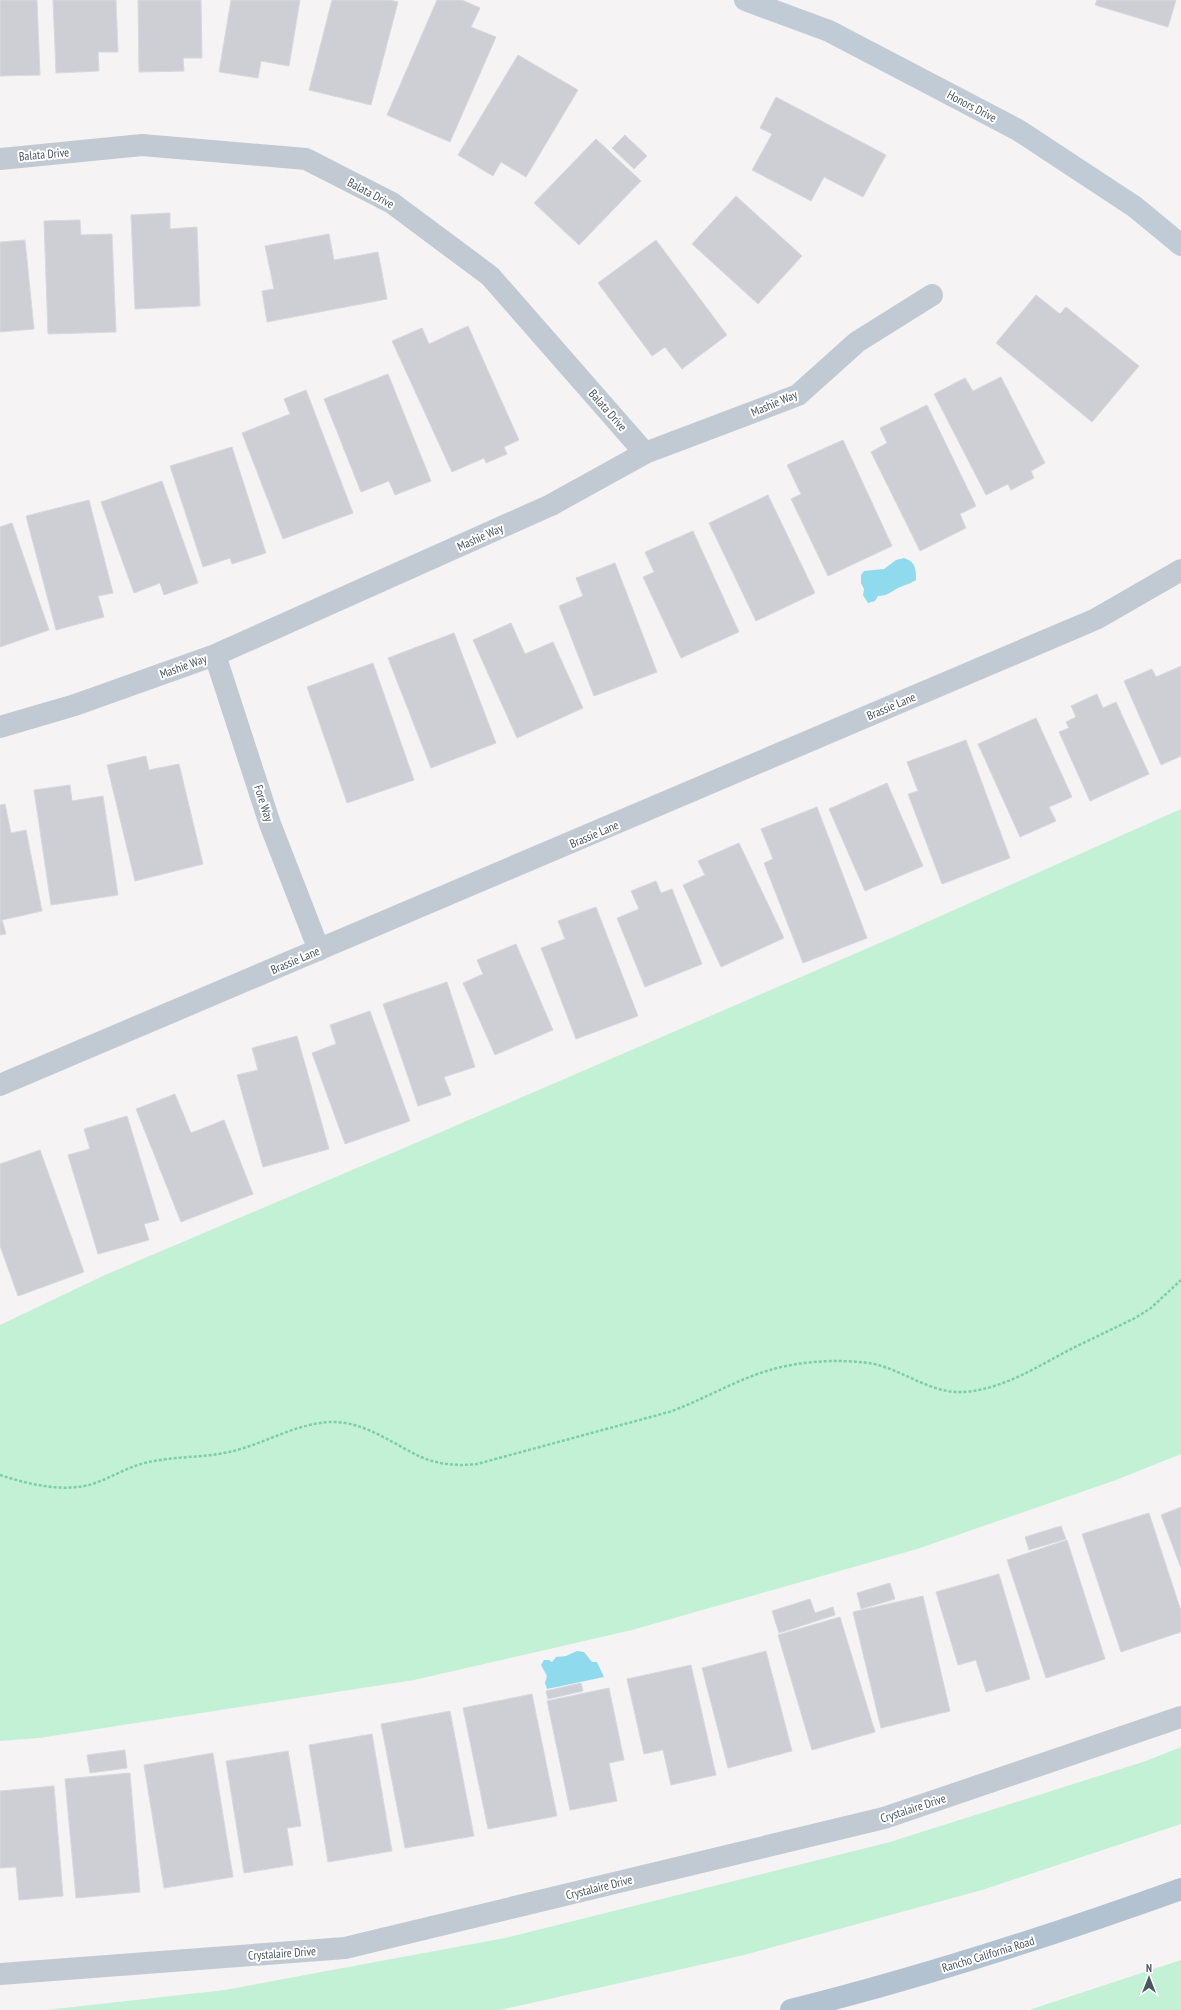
<svg xmlns="http://www.w3.org/2000/svg" width="1181" height="2010" viewBox="0 0 1181 2010" font-family="'PT Sans Narrow',sans-serif">
  <rect width="100%" height="100%" fill="#f5f3f3"/>
  <path fill="#c3f1d5" d="M 1181,809 L 1181,1454 L 1116,1480 L 917,1549 L 632,1630 L 414,1680 L 39,1738 L 0,1741 L 0,1325 L 105,1275 L 418,1142 L 889,939 Z
    M 1181,1747 L 1181,1824 L 982,1890 L 744,1955 L 500,2010 L 46,2010 L 225,1990 L 505,1938 L 890,1842 L 1146,1761 Z
    M 1181,1960 L 1181,2010 L 1029,2010 Z"/>
  <path fill="#90daee" d="M 904,558 C 916,562 916,569 916,580 C 910,584 904,585 898,588 C 890,592 888,596 878,596 L 875,601 L 868,603 L 863,595 L 864,589 L 861,583 L 861,575 L 864,571 L 884,569 L 896,560 Z
    M 577,1651 L 584,1652 L 592,1662 L 597,1662 L 604,1677 L 547,1689 L 545,1683 L 547,1676 L 541,1665 L 544,1660 L 549,1660 L 552,1662 L 556,1657 L 566,1656 Z"/>
  <path fill="#cdcfd5" stroke="#d7d9de" d="M 0,0 L 37,0 L 40,75 L 0,76 Z
    M 53,0 L 116,0 L 118,52 L 98,52 L 99,71 L 56,73 Z
    M 138,0 L 201,0 L 202,58 L 183,58 L 184,71 L 139,72 Z
    M 231,0 L 300,0 L 289,66 L 261,61 L 258,78 L 219,72 Z
    M 332,0 L 390,0 L 398,2 L 371,105 L 309,90 Z
    M 437,0 L 462,0 L 480,8 L 471,27 L 496,37 L 450,142 L 387,115 Z
    M 1097,0 L 1176,0 L 1168,27 L 1095,5 Z
    M 518,55 L 578,90 L 526,177 L 501,162 L 493,176 L 458,155 Z
    M 776,97 L 886,155 L 863,197 L 824,177 L 811,201 L 752,170 L 772,134 L 760,128 Z
    M 625,135 L 647,156 L 634,169 L 612,148 Z
    M 596,139 L 641,181 L 579,245 L 534,203 Z
    M 736,196 L 802,256 L 758,304 L 692,244 Z
    M 170,213 L 170,229 L 197,227 L 200,306 L 135,309 L 131,215 Z
    M 80,220 L 81,235 L 112,234 L 116,332 L 48,334 L 44,221 Z
    M 329,234 L 334,260 L 378,252 L 387,299 L 267,322 L 262,291 L 274,289 L 265,246 Z
    M 25,240 L 34,329 L 0,332 L 0,242 Z
    M 656,240 L 727,335 L 682,369 L 665,347 L 652,356 L 598,283 Z
    M 1036,295 L 1060,314 L 1066,307 L 1139,366 L 1092,422 L 996,343 Z
    M 468,326 L 519,440 L 504,447 L 507,454 L 486,463 L 484,458 L 452,472 L 392,341 L 422,328 L 429,344 Z
    M 388,374 L 431,481 L 395,495 L 389,481 L 361,492 L 324,399 Z
    M 1001,377 L 1045,463 L 1031,471 L 1034,478 L 1011,490 L 1008,484 L 986,495 L 934,394 L 965,378 L 973,391 Z
    M 306,390 L 353,513 L 283,539 L 242,433 L 290,414 L 284,399 Z
    M 927,405 L 976,506 L 960,514 L 966,528 L 920,551 L 871,452 L 887,443 L 880,428 Z
    M 843,440 L 892,546 L 828,576 L 791,499 L 801,494 L 787,465 Z
    M 232,447 L 266,553 L 232,564 L 230,558 L 203,567 L 170,466 Z
    M 162,481 L 198,583 L 164,595 L 160,583 L 134,593 L 101,502 Z
    M 768,495 L 815,593 L 756,621 L 709,523 Z
    M 89,500 L 113,593 L 98,596 L 104,617 L 56,630 L 26,516 Z
    M 12,523 L 49,630 L 0,647 L 0,527 Z
    M 693,531 L 739,632 L 681,658 L 643,577 L 654,572 L 645,552 Z
    M 615,563 L 657,672 L 594,696 L 559,606 L 583,596 L 576,578 Z
    M 511,623 L 525,654 L 553,642 L 583,708 L 517,738 L 473,640 Z
    M 454,633 L 496,743 L 431,768 L 388,658 Z
    M 373,663 L 414,780 L 347,803 L 307,687 Z
    M 1181,666 L 1181,756 L 1161,765 L 1124,681 L 1152,669 L 1156,677 Z
    M 1097,694 L 1103,708 L 1116,702 L 1149,774 L 1090,801 L 1059,732 L 1069,728 L 1066,722 L 1076,717 L 1071,706 Z
    M 1036,718 L 1072,797 L 1049,807 L 1056,821 L 1020,837 L 978,744 Z
    M 966,740 L 1010,858 L 942,884 L 908,794 L 918,791 L 907,762 Z
    M 146,756 L 149,770 L 179,764 L 203,864 L 135,881 L 107,765 Z
    M 887,783 L 923,866 L 865,891 L 829,809 Z
    M 70,785 L 72,801 L 103,796 L 118,895 L 51,905 L 34,790 Z
    M 5,804 L 11,833 L 26,830 L 42,911 L 2,920 L 6,934 L 0,935 L 0,805 Z
    M 817,807 L 867,938 L 803,963 L 764,863 L 773,859 L 761,829 Z
    M 739,843 L 784,938 L 721,967 L 683,885 L 705,875 L 698,861 Z
    M 656,881 L 661,893 L 672,889 L 702,964 L 645,987 L 617,918 L 639,909 L 631,891 Z
    M 596,907 L 638,1016 L 576,1039 L 541,948 L 565,939 L 558,921 Z
    M 516,944 L 553,1030 L 495,1055 L 463,983 L 483,974 L 477,960 Z
    M 447,982 L 475,1067 L 444,1077 L 451,1095 L 418,1106 L 383,1004 Z
    M 370,1011 L 410,1121 L 345,1144 L 312,1053 L 336,1044 L 330,1025 Z
    M 297,1036 L 329,1149 L 263,1167 L 237,1075 L 258,1070 L 252,1048 Z
    M 175,1094 L 191,1133 L 224,1120 L 253,1194 L 181,1222 L 136,1109 Z
    M 127,1116 L 159,1220 L 144,1224 L 149,1240 L 98,1254 L 68,1155 L 90,1149 L 84,1129 Z
    M 40,1150 L 84,1272 L 18,1296 L 0,1246 L 0,1164 Z
    M 1181,1507 L 1181,1568 L 1161,1515 Z
    M 1149,1513 L 1181,1611 L 1181,1632 L 1121,1652 L 1082,1534 Z
    M 1061,1526 L 1066,1539 L 1029,1550 L 1025,1537 Z
    M 1067,1540 L 1105,1659 L 1046,1678 L 1007,1560 Z
    M 999,1574 L 1030,1679 L 986,1692 L 976,1660 L 958,1665 L 936,1592 Z
    M 890,1583 L 895,1599 L 861,1609 L 857,1593 Z
    M 923,1596 L 950,1711 L 881,1728 L 853,1612 Z
    M 810,1599 L 815,1613 L 833,1607 L 835,1615 L 779,1633 L 772,1611 Z
    M 840,1617 L 875,1732 L 812,1750 L 778,1635 Z
    M 766,1651 L 792,1751 L 728,1768 L 702,1668 Z
    M 691,1665 L 716,1775 L 671,1785 L 663,1750 L 644,1754 L 627,1679 Z
    M 581,1683 L 583,1691 L 548,1699 L 546,1691 Z
    M 609,1688 L 624,1760 L 609,1763 L 617,1801 L 570,1810 L 547,1701 Z
    M 532,1694 L 557,1816 L 488,1829 L 463,1708 Z
    M 450,1711 L 474,1836 L 405,1848 L 381,1724 Z
    M 372,1734 L 392,1851 L 328,1862 L 309,1745 Z
    M 125,1750 L 127,1768 L 90,1773 L 87,1755 Z
    M 288,1751 L 301,1826 L 287,1828 L 293,1865 L 244,1873 L 226,1761 Z
    M 213,1753 L 233,1877 L 164,1888 L 144,1765 Z
    M 130,1773 L 140,1892 L 76,1898 L 65,1779 Z
    M 54,1786 L 63,1896 L 19,1900 L 16,1867 L 0,1868 L 0,1791 Z"/>
  <g fill="none" stroke-linecap="round" stroke-linejoin="round">
    <path stroke="#7ad0a6" stroke-width="2.5" stroke-dasharray="3 2" stroke-linecap="butt" d="M 0,1475 C 28,1484 60,1492 89,1485 C 110,1479 128,1466 149,1462 C 176,1456 206,1458 233,1451 C 266,1443 297,1423 331,1422 C 364,1421 393,1444 421,1457 C 439,1465 459,1466 477,1464 L 669,1412 C 703,1400 735,1380 770,1370 C 800,1361 837,1359 869,1363 C 901,1368 930,1394 963,1392 C 1001,1390 1037,1367 1069,1350 C 1091,1339 1113,1329 1135,1318 L 1151,1308 L 1181,1280"/>
    <path stroke="#c1cad2" stroke-width="22" d="M 0,159 L 142,145 L 306,159 L 392,203 L 490,276 L 645,453
      M 215,655 L 270,824 L 319,950
      M 0,727 L 75,705 L 215,655 L 551,505 L 645,453 L 798,395 L 857,342 L 932,295
      M 0,1085 L 1096,619 L 1181,570
      M 0,1974 L 345,1948 L 884,1818 L 1181,1717"/>
    <path stroke="#c1cbd6" stroke-width="22" d="M 745,0 L 829,31 L 1018,130 L 1135,207 L 1181,245"/>
    <path stroke="#b3c2d1" stroke-width="22" d="M 791,2010 C 923,1977 1053,1935 1181,1889"/>
  </g>
  <g text-anchor="middle" dominant-baseline="central" stroke-width="4" stroke-linejoin="round" paint-order="stroke">
    <g font-size="12" fill="#4a5661" stroke="#fff">
      <text transform="translate(972 106) rotate(28)">Honors Drive</text>
      <text transform="translate(44 154) rotate(-5)">Balata Drive</text>
      <text transform="translate(371 193) rotate(28)">Balata Drive</text>
      <text transform="translate(774 403) rotate(-23)">Mashie Way</text>
      <text transform="translate(608 410) rotate(49)">Balata Drive</text>
      <text transform="translate(480 537) rotate(-24)">Mashie Way</text>
      <text transform="translate(183 666) rotate(-20)">Mashie Way</text>
      <text transform="translate(891 706) rotate(-23)">Brassie Lane</text>
      <text transform="translate(264 803) rotate(72)">Fore Way</text>
      <text transform="translate(594 834) rotate(-23)">Brassie Lane</text>
      <text transform="translate(295 960) rotate(-23)">Brassie Lane</text>
      <text transform="translate(913 1808) rotate(-18)">Crystalaire Drive</text>
      <text transform="translate(599 1887) rotate(-14)">Crystalaire Drive</text>
      <text transform="translate(282 1953) rotate(-4)">Crystalaire Drive</text>
      <text transform="translate(988 1954) rotate(-17)">Rancho California Road</text>
    </g>
  </g>
  <g transform="translate(1149 1978)" stroke="#ffffff" stroke-width="3" paint-order="stroke">
  <path d="M0-3L7 15L0 10L-7 15Z" fill="#4a5661"/>
  <text y="-6" font-size="11" font-weight="bold" text-anchor="middle" fill="#4a5661">N</text>
  </g>
</svg>
